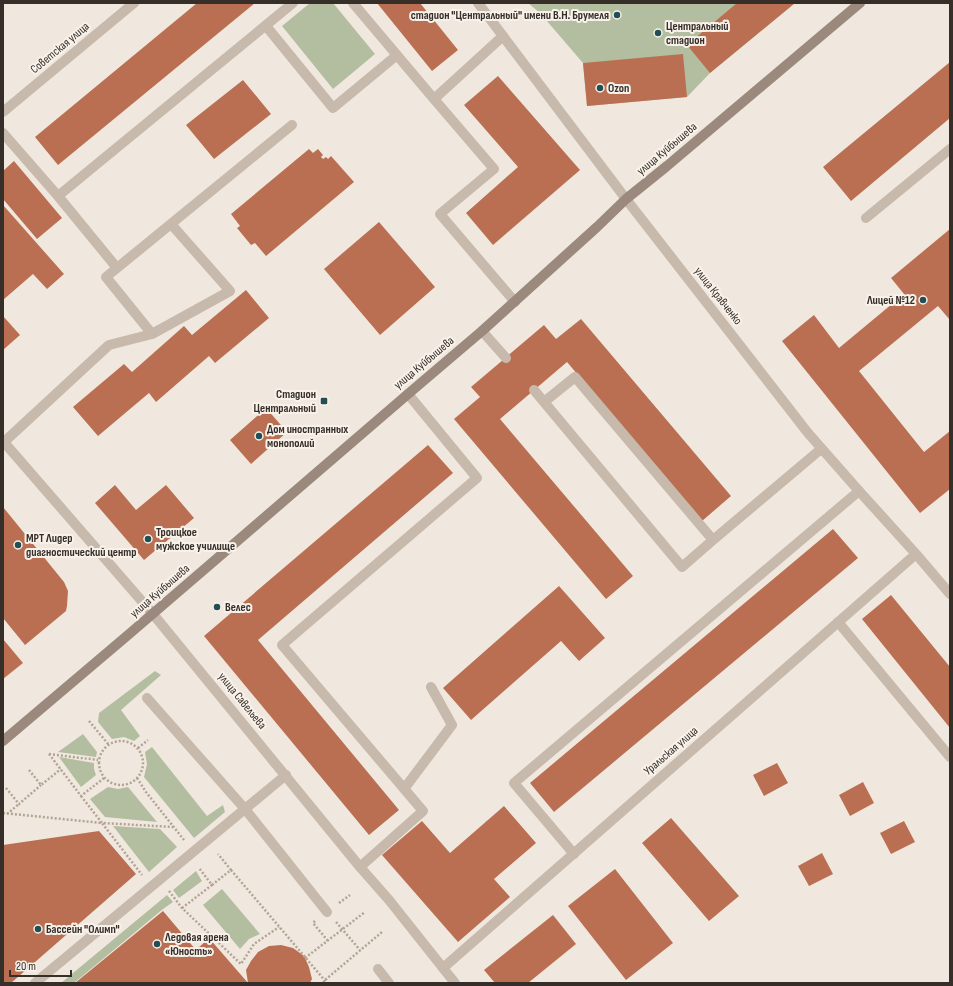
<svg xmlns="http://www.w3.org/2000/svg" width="953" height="986" viewBox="0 0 953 986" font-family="'Sofia Sans Condensed',sans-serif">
  <rect width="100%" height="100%" fill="#f0e8de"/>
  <path fill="#b2be9f" d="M 310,3 L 333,3 L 375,54 L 333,89 L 282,26 Z
    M 528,3 L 795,3 L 710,73 L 687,97 L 587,106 L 583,63 L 540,13 Z
    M 155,671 L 161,675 L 121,710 L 140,736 L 134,741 L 124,737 L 112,739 L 98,722 L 99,713 Z
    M 83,734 L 97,752 L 96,757 L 58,752 Z
    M 152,747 L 207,816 L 223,805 L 225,812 L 194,838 L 144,777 L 147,764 L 145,752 Z
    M 59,757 L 94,763 L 94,769 L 96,775 L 81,787 Z
    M 108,787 L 118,789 L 128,787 L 157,822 L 105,817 L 90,799 Z
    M 113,826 L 160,829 L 177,847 L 149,872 Z
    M 196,871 L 202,881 L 179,898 L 173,890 Z
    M 222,889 L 260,934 L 249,939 L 240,949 L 203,905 Z
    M 167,895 L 173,902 L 163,909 L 74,983 L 61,983 Z"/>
  <path fill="#ba6f52" d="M 197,3 L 255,3 L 58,165 L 35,137 Z
    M 377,3 L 420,3 L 458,50 L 432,71 Z
    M 737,3 L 795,3 L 710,73 L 687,45 Z
    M 683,54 L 687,97 L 587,106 L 583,63 Z
    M 950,62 L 950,118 L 851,201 L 823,167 Z
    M 498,76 L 580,170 L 493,245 L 466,213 L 518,167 L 464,105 Z
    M 243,80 L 271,114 L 214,159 L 186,125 Z
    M 309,149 L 313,153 L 318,149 L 323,155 L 321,157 L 323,159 L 326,157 L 328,159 L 331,156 L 354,182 L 266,256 L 255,243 L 251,245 L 237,228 L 240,226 L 231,214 Z
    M 14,161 L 62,218 L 37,239 L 3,199 L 3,171 Z
    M 3,205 L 64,274 L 47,289 L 33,274 L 3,300 Z
    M 379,222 L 435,287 L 380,335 L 324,269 Z
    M 950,229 L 950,320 L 938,306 L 859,371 L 924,452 L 950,431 L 950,489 L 920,513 L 782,341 L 814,315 L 839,348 L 904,294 L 891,278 Z
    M 246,290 L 269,318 L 215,363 L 209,356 L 156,402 L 149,393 L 98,436 L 73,407 L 124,364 L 132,372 L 184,326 L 192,335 Z
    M 3,316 L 20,335 L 3,350 Z
    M 581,319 L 731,496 L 702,521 L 567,362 L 500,419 L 633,576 L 606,599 L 454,419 L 480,397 L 471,387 L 544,325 L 556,339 Z
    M 266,408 L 287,432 L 251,464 L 230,440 Z
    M 428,445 L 453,473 L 258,640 L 399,810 L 369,835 L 204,636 Z
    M 115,485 L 136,510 L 166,485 L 194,518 L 144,560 L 95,503 Z
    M 3,507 L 64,582 L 68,591 L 67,606 L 66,611 L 25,645 L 3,618 Z
    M 833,529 L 858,558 L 554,812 L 530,783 Z
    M 559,586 L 605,638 L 579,661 L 561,641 L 471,720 L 443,688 Z
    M 891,595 L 950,667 L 950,728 L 862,619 Z
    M 3,639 L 23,663 L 3,679 Z
    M 777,763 L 788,783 L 764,796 L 753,775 Z
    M 863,782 L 874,803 L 850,816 L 839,795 Z
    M 504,806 L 536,843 L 494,879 L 510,897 L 458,942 L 382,855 L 422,821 L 450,853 Z
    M 671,818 L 739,896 L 709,921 L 642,843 Z
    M 904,821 L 915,842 L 891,854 L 880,833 Z
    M 99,831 L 136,874 L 11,983 L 3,983 L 3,845 Z
    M 822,853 L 833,874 L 809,886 L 798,866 Z
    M 615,869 L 673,943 L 626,980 L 568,906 Z
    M 163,911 L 196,950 L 209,938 L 248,983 L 75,983 Z
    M 553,915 L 576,944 L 528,983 L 495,983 L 484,970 Z
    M 281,945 L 293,948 L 304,956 L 309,967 L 312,979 L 310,983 L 248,983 L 246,970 L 251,961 L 258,952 L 269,946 Z"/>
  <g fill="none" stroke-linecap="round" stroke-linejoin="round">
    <path stroke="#b3a395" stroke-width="2.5" stroke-dasharray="2 2" stroke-linecap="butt" d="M 89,721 L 109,745
      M99 763a22 22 0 1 1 44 0a22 22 0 1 1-44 0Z
      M 138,748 L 148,740
      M 49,754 L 81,796 L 104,778
      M 49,754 L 98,760
      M 29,770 L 41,785 L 61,769
      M 137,778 L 146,792 L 184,840
      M 6,788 L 19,804 L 41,785
      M 81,796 L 102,823 L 173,827
      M 3,813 L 102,823 L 142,875
      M 7,814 L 19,804
      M 231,870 L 327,983
      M 212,885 L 231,870 L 218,854
      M 169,891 L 182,908 L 241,964 L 254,944 L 279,927
      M 339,903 L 350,895
      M 182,908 L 212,885 L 199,868
      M 315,921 L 313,923 L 328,941
      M 336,922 L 360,950
      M 305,958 L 365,912
      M 323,983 L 325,980 L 382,932"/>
    <path stroke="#c7b9ab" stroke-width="10" d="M 353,3 L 434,99
      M 266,26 L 333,108 L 397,55
      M 503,36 L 434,99 L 494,169 L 440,214 L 515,302
      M 3,133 L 58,196 L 117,268 L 292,125
      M 58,196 L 293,3
      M 866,218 L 950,149
      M 117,268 L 106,277 L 152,334
      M 482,331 L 506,358
      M 534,390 L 544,402 L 575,377 L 713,540 L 821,449
      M 544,402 L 682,567 L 713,540
      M 4,442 L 109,345 L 152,334 L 230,291 L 171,224
      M 838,622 L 950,757
      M 147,698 L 245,809 L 327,912
      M 404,789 L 452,725 L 431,687
      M 574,854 L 514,783 L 859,491
      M 360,867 L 423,811 L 282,645 L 477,478 L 408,394
      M 378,969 L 389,983
      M 35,983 L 286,775"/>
    <path stroke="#c7b9ab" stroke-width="10" d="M 478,3 L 626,199 L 808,433 L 859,491 L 916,554 L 950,594
      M 443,968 L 916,554"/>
    <path stroke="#c7b9ab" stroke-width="10" d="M 3,112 L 134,3
      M 3,441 L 153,614 L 360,867 L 389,900 L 455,983"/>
    <path stroke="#9a897c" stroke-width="10" d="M 3,741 L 128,635 L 408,394 L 482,331 L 597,227 L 626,199 L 667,166 L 860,3"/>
  </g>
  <g fill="#234e53" stroke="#f8f2ea" stroke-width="1.5">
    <circle cx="617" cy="15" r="4"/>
    <circle cx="658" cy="33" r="4"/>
    <circle cx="600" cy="88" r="4"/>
    <circle cx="923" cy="300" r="4"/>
    <rect x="320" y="397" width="8" height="8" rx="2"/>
    <circle cx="259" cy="436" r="4"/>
    <circle cx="148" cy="539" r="4"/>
    <circle cx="18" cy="545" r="4"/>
    <circle cx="217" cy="607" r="4"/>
    <circle cx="38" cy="929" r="4"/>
    <circle cx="157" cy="944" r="4"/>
  </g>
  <g text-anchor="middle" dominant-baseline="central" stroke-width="4" stroke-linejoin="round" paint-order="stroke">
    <g font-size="12" font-weight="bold" fill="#352e29" stroke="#f8f2ea" text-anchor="start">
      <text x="609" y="15" text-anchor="end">стадион "Центральный" имени В.Н. Брумеля</text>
      <text x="666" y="26">Центральный<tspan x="666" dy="14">стадион</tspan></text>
      <text x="608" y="88">Ozon</text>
      <text x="915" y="300" text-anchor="end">Лицей №12</text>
      <text x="316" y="394" text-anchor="end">Стадион<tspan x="316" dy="14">Центральный</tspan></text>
      <text x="267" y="429">Дом иностранных<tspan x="267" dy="14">монополий</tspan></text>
      <text x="156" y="532">Троицкое<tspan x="156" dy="14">мужское училище</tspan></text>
      <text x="26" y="538">МРТ Лидер<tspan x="26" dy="14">диагностический центр</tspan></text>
      <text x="225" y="607">Велес</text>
      <text x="46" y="929">Бассейн "Олимп"</text>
      <text x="165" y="937">Ледовая арена<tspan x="165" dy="14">«Юность»</tspan></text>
    </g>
    <g font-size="12" fill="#352e29" stroke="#f8f2ea">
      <text transform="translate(60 48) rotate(-40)">Советская улица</text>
      <text transform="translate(667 149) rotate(-40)">улица Куйбышева</text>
      <text transform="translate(718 296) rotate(52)">улица Кравченко</text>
      <text transform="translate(424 363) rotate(-40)">улица Куйбышева</text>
      <text transform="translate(160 591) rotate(-41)">улица Куйбышева</text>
      <text transform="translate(242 701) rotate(51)">улица Савельева</text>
      <text transform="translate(671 751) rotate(-41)">Уральская улица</text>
    </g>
  </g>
  <rect width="953" height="986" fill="none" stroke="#352e29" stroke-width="8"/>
  <path d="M10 970v6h61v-6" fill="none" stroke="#352e29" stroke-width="2"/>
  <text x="16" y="970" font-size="12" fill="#352e29" stroke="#f8f2ea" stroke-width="3" paint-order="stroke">20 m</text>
</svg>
